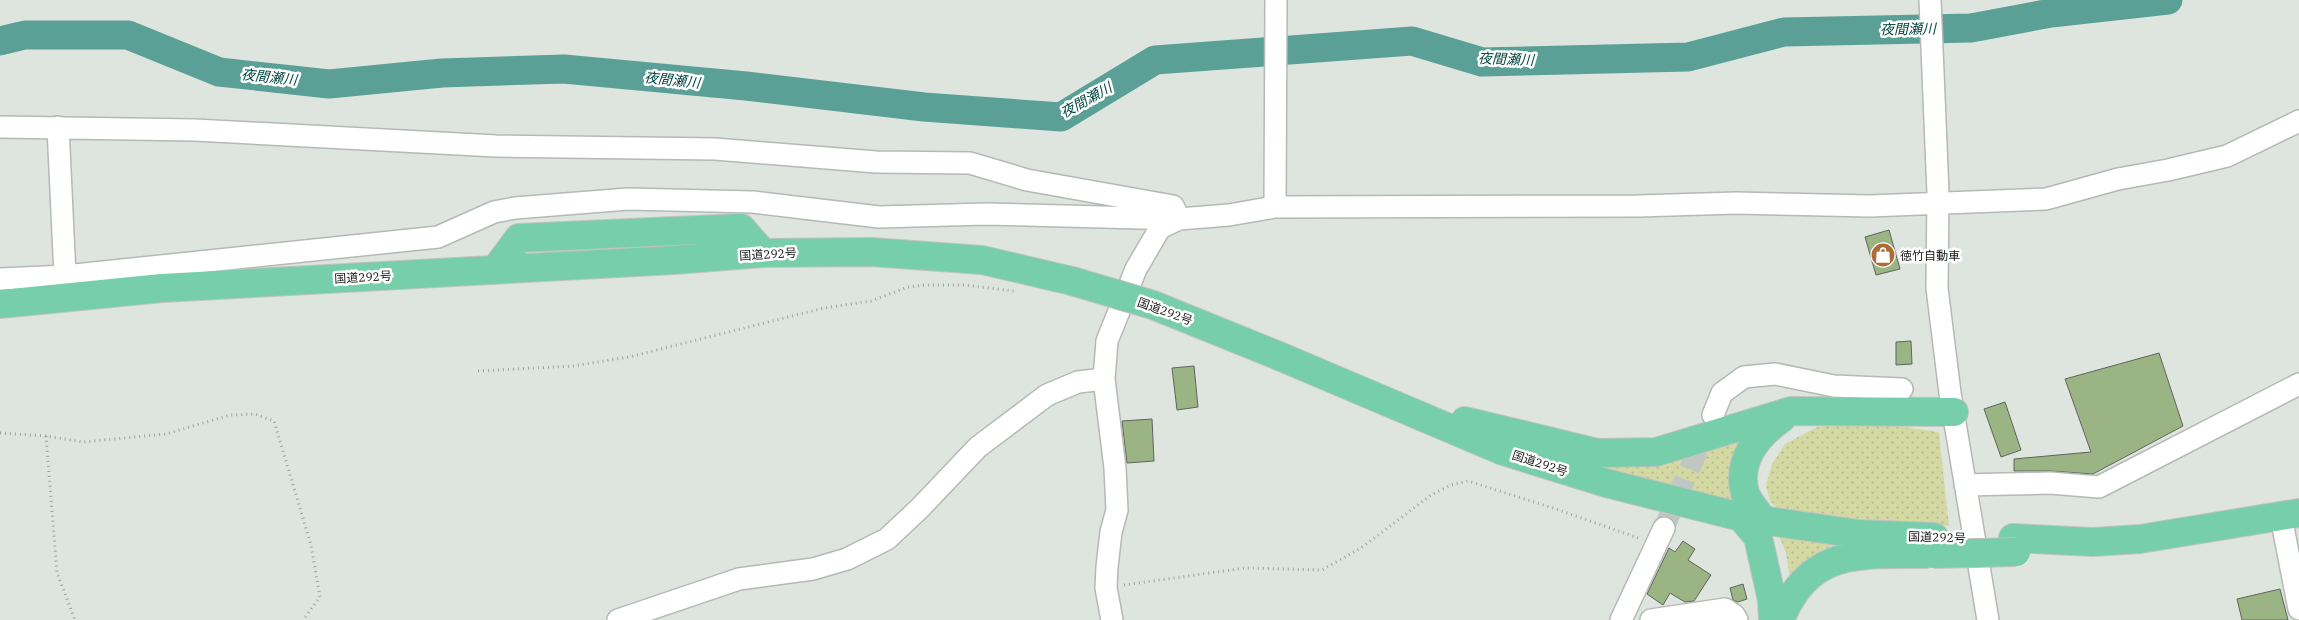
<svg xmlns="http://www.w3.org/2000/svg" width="2299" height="620" viewBox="0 0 2299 620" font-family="'IBM Plex Serif','Noto Sans JP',serif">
  <defs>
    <pattern id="grass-dots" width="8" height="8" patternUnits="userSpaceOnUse" patternTransform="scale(1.25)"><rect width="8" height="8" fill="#d4d9a3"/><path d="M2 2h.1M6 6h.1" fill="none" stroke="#b5ba8b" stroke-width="1.8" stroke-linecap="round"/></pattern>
  </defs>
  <rect width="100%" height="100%" fill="#dee5df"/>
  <path fill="url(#grass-dots)" d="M 1861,421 L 1939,432 L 1949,526 L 1788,514 L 1778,509 L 1770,501 L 1766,485 L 1772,464 L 1785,444 L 1817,427 Z
    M 1756,428 L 1743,503 L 1578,463 Z
    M 1778,533 L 1861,545 L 1792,591 L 1786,553 Z"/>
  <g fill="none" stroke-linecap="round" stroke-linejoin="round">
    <path stroke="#5aa096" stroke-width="29" d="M 0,41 L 25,35 L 128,35 L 219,72 L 329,84 L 442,73 L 564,69 L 746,86 L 924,107 L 1061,117 L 1155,60 L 1412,41 L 1482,62 L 1688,57 L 1784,32 L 1971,28 L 2051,13 L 2168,0"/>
  </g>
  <path fill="#9bb484" stroke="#61645e" d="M 1889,230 L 1900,269 L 1876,275 L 1865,237 Z
    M 1911,341 L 1912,364 L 1896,365 L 1896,342 Z
    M 2159,353 L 2183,426 L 2093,474 L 2051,471 L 2014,471 L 2014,459 L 2091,452 L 2065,379 Z
    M 1194,366 L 1198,407 L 1177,410 L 1172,368 Z
    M 2005,402 L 2021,450 L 2001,457 L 1984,409 Z
    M 1152,419 L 1154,461 L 1127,463 L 1122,421 Z
    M 1683,541 L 1695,549 L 1688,560 L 1711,575 L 1694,601 L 1685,602 L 1670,593 L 1663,605 L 1647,594 L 1669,548 L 1675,552 Z
    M 1743,584 L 1747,599 L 1738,602 L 1733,600 L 1730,588 Z
    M 2280,589 L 2288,620 L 2242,620 L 2237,599 Z"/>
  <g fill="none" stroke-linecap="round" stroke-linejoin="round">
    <path stroke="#c0c6c1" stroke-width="21" stroke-dasharray="21 11" stroke-linecap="butt" d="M 1664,528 L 1707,428"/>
    <defs>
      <path id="minor" d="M 1930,0 L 1938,193 L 1937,288 L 1950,393 L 1988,620
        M 0,127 L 195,130 L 496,146 L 715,149 L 876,162 L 970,163 L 1027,180 L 1173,206 L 1179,218
        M 58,127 L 65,276
        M 1275,207 L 1276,0
        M 0,279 L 65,276 L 438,237 L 494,212 L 515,208 L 628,199 L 753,202 L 879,217 L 986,214 L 1179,219 L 1229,215 L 1275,207 L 1638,206 L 1736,203 L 1870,206 L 2046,199 L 2118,179 L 2168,170 L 2227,156 L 2299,121
        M 1713,415 L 1722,393 L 1744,377 L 1775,374 L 1834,386 L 1902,389
        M 1965,485 L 2050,483 L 2099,487 L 2299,384
        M 2283,527 L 2299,609
        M 618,620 L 739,579 L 813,569 L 847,559 L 887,539 L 920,508 L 978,447 L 1047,395 L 1078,382 L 1104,379
        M 1112,620 L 1106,588 L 1107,567 L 1111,532 L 1117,510 L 1115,468 L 1104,379 L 1107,341 L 1136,269 L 1160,228 L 1179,219
        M 1621,620 L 1664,528
        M 1651,620 L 1725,609 L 1734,615 L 1737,620"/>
      <path id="highway" d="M 495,270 L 519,238 L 741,228 L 763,253
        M 0,304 L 162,288 L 674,260 L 763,253 L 871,252 L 982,260 L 1072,281
        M 1279,356 L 1503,451 L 1606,483 L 1741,517 L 1858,534 L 1934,537
        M 1465,421 L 1598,453 L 1656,452 L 1791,411 L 1954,412
        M 1741,517 L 1758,537 L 1772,600 L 1773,620
        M 1762,519 C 1757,511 1748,502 1745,493 C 1736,460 1758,435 1782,418
        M 2013,538 L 2093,542 L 2140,539 L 2299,513
        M 1780,620 C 1810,547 1858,555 1925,554"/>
    </defs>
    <use href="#minor" stroke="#b3bab4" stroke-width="24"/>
    <use href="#highway" stroke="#c2c3c2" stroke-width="30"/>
    <path stroke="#9da39e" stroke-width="3" stroke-dasharray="1 4" stroke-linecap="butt" d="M 478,371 L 573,366 L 629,357 L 824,308 L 871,301 L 908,287 L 926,285 L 964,285 L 1014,291
      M 0,433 L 46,436 L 83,442 L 166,434 L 230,415 L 255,414 L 274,421 L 311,545 L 320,597 L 303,620
      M 46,436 L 57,573 L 75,620
      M 1124,585 L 1245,568 L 1322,570 L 1361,548 L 1431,495 L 1451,485 L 1468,481 L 1556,509 L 1641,539"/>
    <use href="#minor" stroke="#fff" stroke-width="21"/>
    <use href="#highway" stroke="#77ceab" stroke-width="28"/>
    <defs>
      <path id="highway-bridge" d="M 1072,281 L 1153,305 L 1279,356
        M 1934,554 L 2016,552"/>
    </defs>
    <use href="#highway-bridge" stroke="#c2c3c2" stroke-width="30" stroke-linecap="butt"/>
    <use href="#highway-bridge" stroke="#77ceab" stroke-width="28"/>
  </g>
  <defs>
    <symbol id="shop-disc" viewBox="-11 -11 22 22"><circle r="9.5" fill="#ad6c36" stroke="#fff"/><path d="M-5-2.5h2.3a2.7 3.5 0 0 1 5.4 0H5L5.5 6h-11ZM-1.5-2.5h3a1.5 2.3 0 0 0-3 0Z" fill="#fff"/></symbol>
  </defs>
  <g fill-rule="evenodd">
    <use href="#shop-disc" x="1869" y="241" width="28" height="28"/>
  </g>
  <g text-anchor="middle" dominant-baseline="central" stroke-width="5" stroke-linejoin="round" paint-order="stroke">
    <g font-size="12" fill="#151715" stroke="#fff">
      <text transform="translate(768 254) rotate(-3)">国道292号</text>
      <text transform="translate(363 277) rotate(-3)">国道292号</text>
      <text transform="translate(1165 311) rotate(20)">国道292号</text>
      <text transform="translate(1540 463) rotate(18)">国道292号</text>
      <text transform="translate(1937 537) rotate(2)">国道292号</text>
    </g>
    <g font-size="12" fill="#151715" stroke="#fff" text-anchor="start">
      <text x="1900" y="255">徳竹自動車</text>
    </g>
    <g font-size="14" font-style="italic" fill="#02463f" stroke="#fff">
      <text transform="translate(1908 29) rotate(-1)">夜間瀬川</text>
      <text transform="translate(1506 59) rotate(2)">夜間瀬川</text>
      <text transform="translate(269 77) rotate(6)">夜間瀬川</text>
      <text transform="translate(672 80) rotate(6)">夜間瀬川</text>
      <text transform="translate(1086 100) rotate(-29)">夜間瀬川</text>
    </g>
  </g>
</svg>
